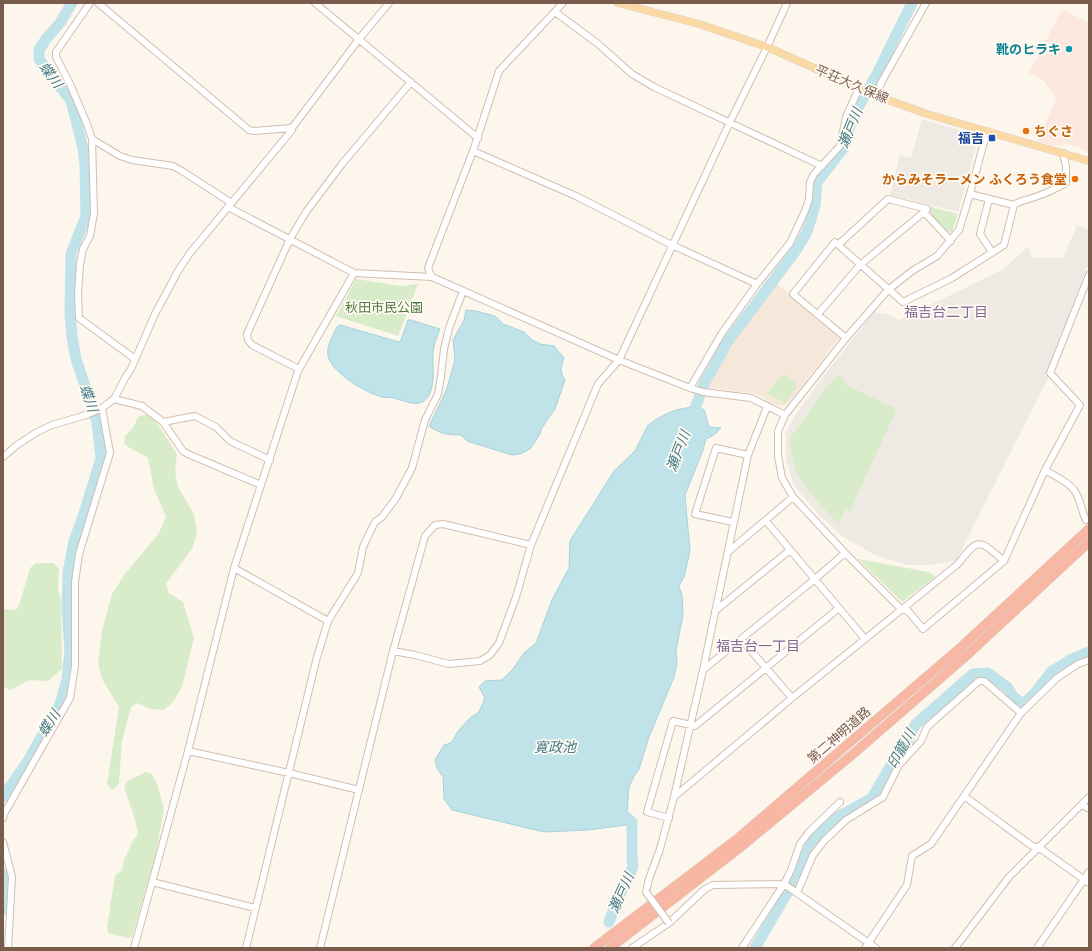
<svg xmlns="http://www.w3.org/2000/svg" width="1092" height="951" viewBox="0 0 1092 951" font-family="Helvetica,'Noto Sans JP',sans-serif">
  <rect width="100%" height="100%" fill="#fdf6ec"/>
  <path fill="#f5e8da" d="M 777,284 L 840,337 L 787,405 L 782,406 L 770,403 L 762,397 L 751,393 L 710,388 L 708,387 L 743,325 Z"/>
  <path fill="#fde8e0" d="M 1062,9 L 1089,23 L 1089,153 L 1080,148 L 1065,144 L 1054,146 L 1037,141 L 1056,100 L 1045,82 L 1029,73 Z"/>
  <path fill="#efe9e4" d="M 922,119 L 979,136 L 958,212 L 890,195 L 900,155 L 911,158 Z
    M 1077,225 L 1089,230 L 1089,263 L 1046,373 L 1048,378 L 956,561 L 929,565 L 907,565 L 873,554 L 842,536 L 820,516 L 800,493 L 793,483 L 786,459 L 786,432 L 794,417 L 822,378 L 874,312 L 887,314 L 899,320 L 1004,269 L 1028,246 L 1032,258 L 1063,258 Z"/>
  <path fill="#d8ecc9" d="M 931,207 L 958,214 L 952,232 L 949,232 L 928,213 Z
    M 356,279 L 401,286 L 418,284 L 398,336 L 336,316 Z
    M 784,373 L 798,386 L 785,403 L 767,393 Z
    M 838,376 L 844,378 L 846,385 L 897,409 L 850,511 L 846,509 L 838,524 L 818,502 L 797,474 L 791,454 L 790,438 L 833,379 Z
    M 147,414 L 153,417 L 177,454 L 175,471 L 178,487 L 194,514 L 197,533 L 193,547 L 166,584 L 169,593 L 183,602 L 194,638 L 182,687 L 173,702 L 164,710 L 151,709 L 137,703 L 131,707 L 122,741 L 119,783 L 117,786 L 112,790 L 107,784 L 119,707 L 102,679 L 98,663 L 102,631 L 112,594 L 125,574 L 159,533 L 166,517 L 154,489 L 148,458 C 139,452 132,451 124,443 L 125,436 L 133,428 L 138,417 Z
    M 858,559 L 929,572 L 935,577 L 902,602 Z
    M 36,563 L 53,563 L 59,568 L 58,589 L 61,600 L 62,669 L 48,681 L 29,680 L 10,690 L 3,686 L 4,669 L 3,668 L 3,609 L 16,610 L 19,605 L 30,568 Z
    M 146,772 L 152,774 L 157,784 L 164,809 L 156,853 L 132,937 L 128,938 L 108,933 L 107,927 L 115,876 L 122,870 L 124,860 L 134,839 L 138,834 C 136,817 129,803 124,787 L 127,781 Z"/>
  <path fill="#bfe3e8" stroke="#a5d3da" d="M 466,310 L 476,311 L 495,316 L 503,324 L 524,332 L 531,339 L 540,344 L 554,346 L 564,358 C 561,367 559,371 565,380 L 555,409 L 547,420 L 541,430 L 540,434 L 530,449 L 520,454 L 512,455 L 467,441 L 461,435 C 448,435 440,434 429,426 L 446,391 L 455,360 L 453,340 L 464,320 Z
    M 408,320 L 411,320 L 440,329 C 437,337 433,346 433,355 C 432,369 436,383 428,397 C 420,408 408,402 397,399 C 393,397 387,398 382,397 C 366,393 332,373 328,356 C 326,347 333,335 337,327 L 340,325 L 399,342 L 401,340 Z
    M 696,406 L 704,410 L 709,427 L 721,428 L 714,435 L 706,439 L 703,450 L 685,495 L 690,551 L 684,577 L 679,586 L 682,595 L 683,615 L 676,650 L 677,663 L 674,677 L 649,737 L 639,769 L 634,776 L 629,787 L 626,825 L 588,830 L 544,832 L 452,810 L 444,799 L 443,777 L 437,768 L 435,760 L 444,745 L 451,743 L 459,730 L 470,718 L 479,712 L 485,698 L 479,687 L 485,681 L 502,680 L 513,669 L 524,653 L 536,643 L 552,600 L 569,568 L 570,541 L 614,471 L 635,451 L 648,425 L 662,416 L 676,410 Z"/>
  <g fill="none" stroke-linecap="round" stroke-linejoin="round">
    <path stroke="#bfe3e8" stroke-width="11" d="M 691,419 L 704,384 L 728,341 L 797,249 L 807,232 L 815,206 L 817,182 L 845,146 L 850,126 L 857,109 L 876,76 L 912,3
      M 3,797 L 28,761 L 60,704 L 67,680 L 70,650 L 67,610 L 68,572 L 74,541 L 83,517 L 101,458 L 97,422 L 76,359 L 72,337 L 70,313 L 71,254 L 86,216 L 85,166 L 83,148 L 71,101 L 39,59 L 39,50 L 46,39 L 60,23 L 72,3
      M 3,874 L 4,879 L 3,910
      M 609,922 L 618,898 L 633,867 L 632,858 L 632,822 L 615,808
      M 755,948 L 793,883 L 812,842 L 825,827 L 836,818 L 872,798 L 893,762 L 908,741 L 915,725 L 973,674 L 988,673 L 1008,688 L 1014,698 L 1024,704 L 1035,693 L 1051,672 L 1072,659 L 1089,652"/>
    <defs>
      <path id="minor" d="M 90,3 L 56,52 L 56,57 L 70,84 L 87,124 L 92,139 L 94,213 L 90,236 L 83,249 L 80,264 L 78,294 L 79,318 L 135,359
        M 98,3 L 249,130 L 254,131 L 292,128
        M 315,3 L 478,138
        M 555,12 L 597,43 L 632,74 L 654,87 L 822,166
        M 877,96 L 881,83 L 926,3
        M 987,131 L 970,194 L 959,230 L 937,256 L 912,271 L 888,290 L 846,338 L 785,415 L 778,431 L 778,456 L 782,478 L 793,497 L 845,553 L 901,609 L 908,611 L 923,629 L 1004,561 L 1045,470 L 1080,405 L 1050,373 L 1089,275
        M 92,139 L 120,156 L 132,160 L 173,166 L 182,171 L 230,202 L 228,207
        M 473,151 L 576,196 L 672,245 L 757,284
        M 970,194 L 1014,205
        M 989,199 L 980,234 L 992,252
        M 228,207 L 354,273 L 432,277 L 619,360 L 690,388 L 703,392 L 751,398 L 785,415
        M 839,244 L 888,199 L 927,209 L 924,212 L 951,241
        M 432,277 L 428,268 L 473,151 L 499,71 L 563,3
        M 818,314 L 860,265 L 924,212
        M 846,338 L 793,294 L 835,242 L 903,302 L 952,278 L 1004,245 L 1014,205 C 1019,201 1023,201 1029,199 C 1042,195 1054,190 1066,183 L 1066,166 L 1063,153
        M 299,369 L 252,345 L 248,340 L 247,334 L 290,239 L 306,212 L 342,164 L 411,82
        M 690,388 L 722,333 L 757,284 L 790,243 L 805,211 L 809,199 L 810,182 L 814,174 L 840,146 L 846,117 L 859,88
        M 114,399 L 142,406 L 163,422 L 183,451 L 188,454 L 261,485
        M 163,422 L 195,416 L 216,427 L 230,441 L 270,460
        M 3,457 L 17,445 L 37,432 L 52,425 L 86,415 L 102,408 L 114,399 L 125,378 L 131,369 L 155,314 L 178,271 L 190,253 L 292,130 L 292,128 L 359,39 L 389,3
        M 1045,470 C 1054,476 1068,481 1074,490 C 1081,499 1081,511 1086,520
        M 766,521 L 865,639
        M 733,522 L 695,514 L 716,448 L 748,455
        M 728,552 L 793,497
        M 234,568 L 328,621
        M 715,611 L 790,550
        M 741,639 L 792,698
        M 393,651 L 415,655 L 449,664 L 480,661 L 490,655 L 499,643 L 516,597 L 531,545 L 598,384 L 619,360 L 730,122 L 767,47 L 787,3
        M 703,670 L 815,579 L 845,553
        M 188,751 L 289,773 L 359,790
        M 964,796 L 1032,846 L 1038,847 L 1089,883
        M 674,797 L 792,698 L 958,564 C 979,536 979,540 1004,561
        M 1082,805 L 1089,809
        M 3,818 L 4,814 L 70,698 L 75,666 L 75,582 L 79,554 L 110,453 L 102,408
        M 669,818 L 647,812 L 673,721 L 695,726 L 839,608
        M 3,842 L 12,877 L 8,948
        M 152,882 L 255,908
        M 646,892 L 649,879 L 660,849 L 674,797 L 703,670 L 748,455 L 767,407
        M 797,893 L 813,855 L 824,841 L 846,820 L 883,797 L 899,765 L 921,741 L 927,727 L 979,681 L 984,681 L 1021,713
        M 134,948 L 188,751 L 234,568 L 298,371 L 354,273
        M 246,948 L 317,657 L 328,621 L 358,573 L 363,547 L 371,530 L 375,522 L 382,517 L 396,498 L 412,468 L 425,420 L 438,394 L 441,376 L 444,349 L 449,328 L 463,291
        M 320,948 L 393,651 L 425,536 L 435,525 L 443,524 L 531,545
        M 632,948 L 669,923 L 705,889 L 713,885 L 784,884 L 876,948
        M 742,948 L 784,884 L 791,870 L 800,844 L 809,832 L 840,802
        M 865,948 L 907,885 L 912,856 L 931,844 L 1021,713 L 1057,678 L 1078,664 L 1089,660
        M 955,948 L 1009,877 L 1089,797
        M 1037,948 L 1089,872"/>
      <path id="major" d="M 618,3 L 699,24 L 767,47 L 877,96 L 927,114 L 1089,161"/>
      <path id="highway" d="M 594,948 L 737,839 L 959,649 L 1089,529
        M 610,948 L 742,846 L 853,754 L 966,656 L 1089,542"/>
    </defs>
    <use href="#minor" stroke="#d1beb0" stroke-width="8"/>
    <use href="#major" stroke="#dad1cd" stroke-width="8"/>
    <use href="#highway" stroke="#dad1cd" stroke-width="10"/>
    <use href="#minor" stroke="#fff" stroke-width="6"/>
    <use href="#major" stroke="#fbd9a5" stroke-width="7"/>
    <use href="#highway" stroke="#f7b7a3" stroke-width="9"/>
    <defs>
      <path id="minor-bridge" d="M 646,892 L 669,923"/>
    </defs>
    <use href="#minor-bridge" stroke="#d1beb0" stroke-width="8" stroke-linecap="butt"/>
    <use href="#minor-bridge" stroke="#fff" stroke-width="6"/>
  </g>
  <circle fill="#0f9aa8" stroke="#fffaf3" stroke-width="1.5" cx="1069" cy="49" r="4"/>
  <g fill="#e8710a" stroke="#fffaf3" stroke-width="1.5">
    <circle cx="1026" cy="131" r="4"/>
    <circle cx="1075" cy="179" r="4"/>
  </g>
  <rect fill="#1a4fb4" stroke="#fffaf3" stroke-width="1.5" x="988" y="134" width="8" height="8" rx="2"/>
  <g text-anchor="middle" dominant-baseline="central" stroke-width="3.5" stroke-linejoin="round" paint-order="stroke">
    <g font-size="13" font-weight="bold" fill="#0d838f" stroke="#fffaf3" text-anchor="end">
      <text x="1061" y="49">靴のヒラキ</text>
    </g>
    <g font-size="13" fill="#7a5c4d" stroke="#fffaf3">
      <text transform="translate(852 84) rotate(23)">平荘大久保線</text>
      <text transform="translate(839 735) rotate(-41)">第二神明道路</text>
    </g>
    <g font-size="13" font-weight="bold" fill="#c56008" stroke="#fffaf3" text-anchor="start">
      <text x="1034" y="131">ちぐさ</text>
      <text x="1067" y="179" text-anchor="end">からみそラーメン ふくろう食堂</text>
    </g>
    <g font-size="13" font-weight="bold" fill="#164399" stroke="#fffaf3" text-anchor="end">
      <text x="984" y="138">福吉</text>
    </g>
    <g font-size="13" fill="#537a41" stroke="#fffaf3">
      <text x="384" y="307">秋田市民公園</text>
    </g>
    <g font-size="14" font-style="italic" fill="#437c86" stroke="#fffaf3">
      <text transform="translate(51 75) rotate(53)">蝶川</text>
      <text transform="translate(850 128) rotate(-68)">瀬戸川</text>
      <text transform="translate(89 398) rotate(71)">蝶川</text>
      <text transform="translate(678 451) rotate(-69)">瀬戸川</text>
      <text transform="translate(49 723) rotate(-58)">蝶川</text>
      <text x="555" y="747">寛政池</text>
      <text transform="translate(901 749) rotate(-61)">印籠川</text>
      <text transform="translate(621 893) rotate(-66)">瀬戸川</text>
    </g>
    <g font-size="14" fill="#846695" stroke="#fffaf3">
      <text x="946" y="312">福吉台二丁目</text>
      <text x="758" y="646">福吉台一丁目</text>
    </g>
  </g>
  <rect width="1092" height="951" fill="none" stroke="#7a5c4d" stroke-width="8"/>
</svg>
